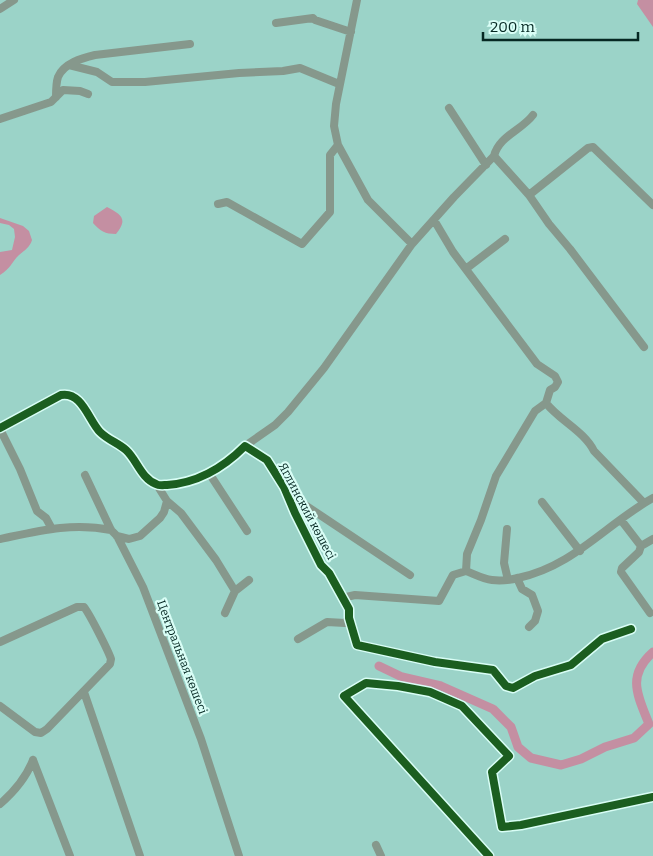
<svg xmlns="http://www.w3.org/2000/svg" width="653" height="856" viewBox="0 0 653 856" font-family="Bitter,serif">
  <rect width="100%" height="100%" fill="#9bd3c8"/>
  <path fill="#c48fa2" d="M 638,0 L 653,0 L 653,27 L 637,4 Z
    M 107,207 C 122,215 128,219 116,234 C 105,234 100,231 93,223 L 94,216 Z
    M 0,218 L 23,226 L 29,231 L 32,240 C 30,247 25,250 19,255 C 11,263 11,268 0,275 L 0,252 L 12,250 L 15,237 L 14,229 L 9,225 L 0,223 Z"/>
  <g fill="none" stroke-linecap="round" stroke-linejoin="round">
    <path stroke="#c48fa2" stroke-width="9" d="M 379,666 L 402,677 L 441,686 L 493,709 L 511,727 L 518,747 L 531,758 L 561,765 L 581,759 L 605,747 L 634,738 L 649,724 C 638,696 626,676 653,652"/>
    <path stroke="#86988c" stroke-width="8" d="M 357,0 L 336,104 L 334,126 L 338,145 L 368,200 L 412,244
      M 0,9 L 14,0
      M 276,23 L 313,18 L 315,20 L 351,32
      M 69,65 L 97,72 L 112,82 L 145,82 L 239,73 L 283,71 L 300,68 L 339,84
      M 56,97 C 56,91 56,83 58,77 C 64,63 82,58 95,55 L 190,44
      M 449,108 L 486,165
      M 0,119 L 51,102 L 63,90 L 80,91 L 88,94
      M 494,156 L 529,195 L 549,224 L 570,249 L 644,347
      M 529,195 L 588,148 L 593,147 L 653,205
      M 218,204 L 227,202 L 302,244 L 330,212 L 330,155 L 338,145
      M 434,220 L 453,252 L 537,364 L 555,376 L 558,382 L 555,387 L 550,390 L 546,403 C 559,420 584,431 594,451 L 644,503
      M 467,268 L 505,239
      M 0,428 L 61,395 C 82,391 89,421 100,432 C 108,440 118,443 126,450 C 137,460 141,478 156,484 C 159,486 164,485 167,485 C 197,483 224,467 245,446 L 267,460 L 284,487 L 295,513 L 321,565 L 329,573 L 349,609 L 349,618 L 357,645 L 435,662 L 493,670 L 506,686 L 513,688 L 535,676 L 571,665 L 602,639 L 631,629
      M 0,429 L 20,469 L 37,511 L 46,518 L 52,529
      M 245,446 L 275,425 L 288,412 L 324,368 L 412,244 L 454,197 L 494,156 C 499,136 522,130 533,115
      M 209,473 L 247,531
      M 85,475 L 111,530 L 117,536 L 143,587 L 201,739 L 239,856
      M 157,485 L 167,501 L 181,513 L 216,560 L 235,591 L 249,580
      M 287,493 L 410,575
      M 542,502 L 580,551
      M 621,520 L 641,546
      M 507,529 L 504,563 L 508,580
      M 117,536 L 129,539 L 140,536 L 160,518 L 164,512 L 167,501
      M 0,539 C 38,531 72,522 111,530
      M 466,571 C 474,574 483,579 492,580 C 501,581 510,580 518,578 C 574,566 606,524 653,498
      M 517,578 L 522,589 L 532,595 L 538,611 L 535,621 L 529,627
      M 342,598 L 355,595 L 439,601 L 453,575 L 466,571 L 467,554 L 481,520 L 496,476 L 535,411 L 546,403
      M 225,613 L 235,591
      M 650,613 L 621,572 L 622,568 L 639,552 L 641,546 L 653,539
      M 298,639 L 327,622 L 345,623 L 349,618
      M 0,642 L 77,607 L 84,607 C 89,613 108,650 111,659 L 110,664 L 47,729 L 41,733 L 35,732 L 0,706
      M 84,692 L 140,856
      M 33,760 L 70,856
      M 0,804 C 15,791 26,778 33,760
      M 376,845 L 381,856
      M 489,856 L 344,696 L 366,683 L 398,686 L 430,692 L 462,706 L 509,756 L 492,772 L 502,827 L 521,825 L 653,797"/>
    <defs>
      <path id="cycleway" d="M 0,428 L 61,395 C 82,391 89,421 100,432 C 108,440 118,443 126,450 C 137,460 141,478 156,484 C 159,486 164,485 167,485 C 197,483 224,467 245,446 L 267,460 L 284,487 L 295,513 L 321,565 L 329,573 L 349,609 L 349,618 L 357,645 L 435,662 L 493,670 L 506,686 L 513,688 L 535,676 L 571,665 L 602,639 L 631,629
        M 489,856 L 344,696 L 366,683 L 398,686 L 430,692 L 462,706 L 509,756 L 492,772 L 502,827 L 521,825 L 653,797"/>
    </defs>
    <use href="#cycleway" stroke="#d9fef6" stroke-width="11"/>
    <use href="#cycleway" stroke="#1b5e20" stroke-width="8"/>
  </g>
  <g text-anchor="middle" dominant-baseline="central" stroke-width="4.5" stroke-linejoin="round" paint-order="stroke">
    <g font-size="12" fill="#062823" stroke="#d9fef6">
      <text transform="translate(307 511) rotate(62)">Яглинский көшесі</text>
      <text transform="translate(182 657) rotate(69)">Центральная көшесі</text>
    </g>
  </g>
  <path d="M483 32v8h155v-8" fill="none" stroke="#062823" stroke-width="2.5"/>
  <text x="490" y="32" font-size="15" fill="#062823" stroke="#d9fef6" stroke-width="4" paint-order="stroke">200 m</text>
</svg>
